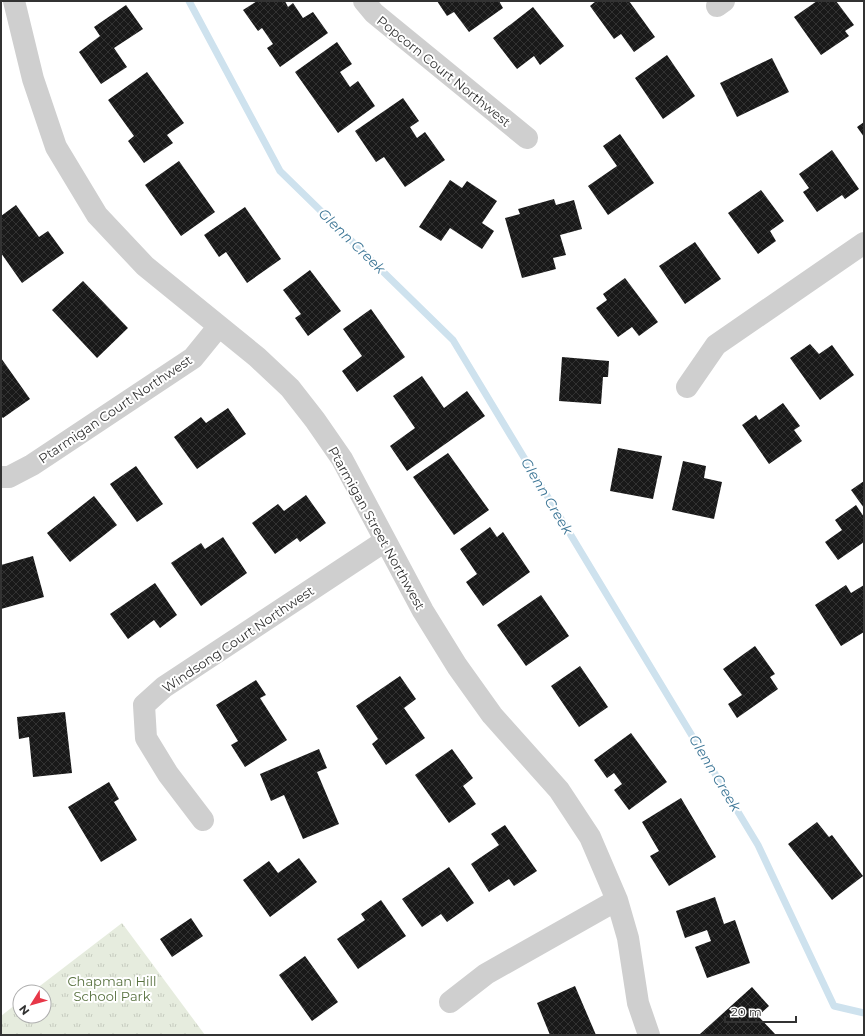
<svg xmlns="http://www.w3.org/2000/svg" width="865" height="1036" viewBox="0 0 865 1036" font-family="Montserrat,sans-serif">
  <defs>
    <pattern id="park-tufts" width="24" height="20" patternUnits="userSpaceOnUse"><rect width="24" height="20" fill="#e6ecde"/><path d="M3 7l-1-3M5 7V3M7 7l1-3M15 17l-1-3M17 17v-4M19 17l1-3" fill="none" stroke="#c6cbbf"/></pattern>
    <pattern id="building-cross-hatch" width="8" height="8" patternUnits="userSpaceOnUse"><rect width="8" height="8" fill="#191919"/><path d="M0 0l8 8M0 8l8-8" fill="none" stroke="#323232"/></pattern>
  </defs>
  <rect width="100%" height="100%" fill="#fff"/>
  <path fill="url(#park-tufts)" d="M 122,923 L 205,1035 L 1,1035 L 1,1016 L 20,1001 L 20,1016 L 44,1016 L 44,992 L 32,992 Z"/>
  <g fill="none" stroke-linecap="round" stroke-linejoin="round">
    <path stroke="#cee2ee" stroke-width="7" d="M 189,1 L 280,171 L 453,340 L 758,845 L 834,1006 L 864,1013"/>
  </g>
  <path fill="url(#building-cross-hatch)" d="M 257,1 L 285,1 L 288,7 L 293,3 L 303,18 L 313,12 L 328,33 L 280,67 L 267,48 L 273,44 L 262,28 L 258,31 L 243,10 Z
    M 437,1 L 499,1 L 503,8 L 469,32 L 454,12 L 447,16 Z
    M 596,1 L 629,1 L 655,37 L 634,52 L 621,34 L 614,39 L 590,6 Z
    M 817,1 L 836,1 L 854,25 L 845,31 L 849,36 L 821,55 L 794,17 Z
    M 126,5 L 143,29 L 114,48 L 127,67 L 101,84 L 79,52 L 100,36 L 94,27 Z
    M 533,7 L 564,46 L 540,65 L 534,56 L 517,69 L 493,38 Z
    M 337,42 L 352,64 L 340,72 L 350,87 L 358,81 L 375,106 L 338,133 L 295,72 Z
    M 667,55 L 695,96 L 663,119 L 635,78 Z
    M 772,58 L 789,92 L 737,117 L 720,83 Z
    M 147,72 L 184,123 L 167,135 L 173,143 L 144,163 L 128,141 L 134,136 L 108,100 Z
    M 403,98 L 419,121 L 410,127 L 417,138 L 425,132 L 445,160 L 405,187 L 384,157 L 376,162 L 355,131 Z
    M 864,122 L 864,137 L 857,127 Z
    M 620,134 L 654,183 L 608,215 L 588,186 L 617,166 L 603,146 Z
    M 832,150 L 859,189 L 845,199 L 842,195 L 817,212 L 803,192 L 809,188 L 799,174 Z
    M 179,161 L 215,212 L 181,236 L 145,185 Z
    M 450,180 L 462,188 L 467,181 L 497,201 L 482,223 L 494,231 L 482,249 L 450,228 L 441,241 L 419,227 Z
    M 761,190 L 784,221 L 770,231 L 776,241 L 758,254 L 728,213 Z
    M 554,199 L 556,205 L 574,200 L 582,229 L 560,235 L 566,255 L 553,258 L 556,269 L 522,278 L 505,218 L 520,214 L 518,209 Z
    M 16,205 L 39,237 L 48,231 L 64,253 L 22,283 L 1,253 L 1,216 Z
    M 245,207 L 281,259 L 247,283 L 226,252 L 219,257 L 204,235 Z
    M 695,242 L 721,279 L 685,304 L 659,266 Z
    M 310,270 L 341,311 L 308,336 L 295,318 L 301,314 L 283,290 Z
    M 625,278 L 658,322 L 639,336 L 632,327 L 618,337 L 596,308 L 607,300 L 603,294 Z
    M 83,281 L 128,328 L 97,358 L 52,310 Z
    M 371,309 L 405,357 L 357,392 L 342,371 L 362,356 L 343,329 Z
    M 810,344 L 819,354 L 832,345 L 854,375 L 820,400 L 790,358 Z
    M 562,357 L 609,361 L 608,377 L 603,377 L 601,404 L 559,401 Z
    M 1,358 L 30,399 L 3,418 L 1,416 Z
    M 422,376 L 444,408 L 467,391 L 485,416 L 407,471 L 390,446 L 415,428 L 393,396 Z
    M 783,403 L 800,426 L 794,430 L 802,441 L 769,464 L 742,425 L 756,415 L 759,420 Z
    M 228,408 L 246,434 L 197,469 L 174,437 L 201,417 L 206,423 Z
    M 618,448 L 662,456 L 653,499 L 610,491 Z
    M 448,453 L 489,510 L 454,535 L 413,477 Z
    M 683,461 L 706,466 L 704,478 L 722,482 L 714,519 L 672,510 Z
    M 136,466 L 163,504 L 137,522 L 110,484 Z
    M 864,481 L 864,508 L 851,490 Z
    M 306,495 L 326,523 L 300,542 L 297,538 L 275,554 L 252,523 L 278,504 L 284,511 Z
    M 94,496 L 117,525 L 70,562 L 47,533 Z
    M 856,505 L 864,517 L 864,542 L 838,560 L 825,542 L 842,530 L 835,520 Z
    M 490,527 L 497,537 L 503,532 L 530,572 L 483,606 L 466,582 L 477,574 L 460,549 Z
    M 223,537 L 247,573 L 201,606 L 171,563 L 201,543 L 205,549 Z
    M 33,556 L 44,597 L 1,609 L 1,565 Z
    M 155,583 L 177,615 L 160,628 L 154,620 L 128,639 L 110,614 Z
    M 846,585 L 851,593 L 864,585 L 864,632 L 841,646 L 815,605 Z
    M 541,595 L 569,636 L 526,666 L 497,625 Z
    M 755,646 L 775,674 L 770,677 L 778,689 L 737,718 L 728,704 L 742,695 L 723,669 Z
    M 580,666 L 608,707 L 579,727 L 551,686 Z
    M 400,676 L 416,699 L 404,708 L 425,738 L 386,765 L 372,744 L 378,739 L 356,706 Z
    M 256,680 L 266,695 L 260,698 L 287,740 L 245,767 L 231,745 L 238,741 L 216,705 Z
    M 65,712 L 72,773 L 33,777 L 29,737 L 19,739 L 17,717 Z
    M 631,733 L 667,782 L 629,810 L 614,790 L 622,784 L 614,773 L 607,778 L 594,760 Z
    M 319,749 L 327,768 L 317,772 L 339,824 L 303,839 L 284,795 L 271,801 L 260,774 Z
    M 452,749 L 473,778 L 463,786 L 476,804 L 449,823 L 415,775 Z
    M 109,782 L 119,799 L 114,802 L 137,840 L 101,862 L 68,807 Z
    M 681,798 L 716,857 L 669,886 L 650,856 L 659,851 L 642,822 Z
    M 817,822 L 829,837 L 832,835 L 863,876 L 832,900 L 788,844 Z
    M 505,825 L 537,871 L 514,886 L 509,879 L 489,892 L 471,864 L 499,845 L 491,834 Z
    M 299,858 L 317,882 L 270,917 L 243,880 L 269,861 L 278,873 Z
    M 449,867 L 474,903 L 447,922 L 441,914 L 422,927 L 402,899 Z
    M 715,897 L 724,924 L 735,920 L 750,963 L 707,978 L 695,947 L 711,941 L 707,930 L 685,938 L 676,911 Z
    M 381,900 L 406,936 L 358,969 L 337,939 L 365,920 L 361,914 Z
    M 191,918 L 203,936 L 172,957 L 160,939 Z
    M 305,956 L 338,1002 L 312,1021 L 279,975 Z
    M 575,986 L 596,1035 L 550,1035 L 537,1003 Z
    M 752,987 L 769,1006 L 758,1016 L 776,1035 L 701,1035 L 700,1034 Z"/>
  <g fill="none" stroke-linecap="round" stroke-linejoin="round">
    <path stroke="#cfcfcf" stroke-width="22" d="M 14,1 L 33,79 L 56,147 L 97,215 L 145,266 L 257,357 L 290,388 L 315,420 L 342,459 L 423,611 L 457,666 L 492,715 L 559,790 L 590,837 L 617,900 L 628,938 L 638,1003 L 649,1035
      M 364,1 L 374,13 L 527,138
      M 717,6 L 724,1
      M 687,387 L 716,345 L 864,243
      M 1,477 L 9,477 L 32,465 L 193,358 L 219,326
      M 203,820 L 168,774 L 146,738 L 144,705 L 164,687 L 385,541
      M 450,1002 L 486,974 L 617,900"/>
  </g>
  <g text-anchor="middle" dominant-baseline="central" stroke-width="4" stroke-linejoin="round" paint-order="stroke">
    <g font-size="13" fill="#323232" stroke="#fff">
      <text transform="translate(444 71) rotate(39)">Popcorn Court Northwest</text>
      <text transform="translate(115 409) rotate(-34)">Ptarmigan Court Northwest</text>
      <text transform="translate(377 528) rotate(61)">Ptarmigan Street Northwest</text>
      <text transform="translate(238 639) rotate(-34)">Windsong Court Northwest</text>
    </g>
    <g font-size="13" fill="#57703e" stroke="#fff">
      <text x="112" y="981">Chapman Hill<tspan x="112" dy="15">School Park</tspan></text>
    </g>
    <g font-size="14" font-style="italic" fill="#3e7797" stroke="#fff">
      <text transform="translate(352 241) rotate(44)">Glenn Creek</text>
      <text transform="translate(547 496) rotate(59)">Glenn Creek</text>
      <text transform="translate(715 773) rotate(59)">Glenn Creek</text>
    </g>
  </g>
  <rect width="865" height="1036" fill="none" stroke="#323232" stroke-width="4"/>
  <g transform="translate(32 1004) rotate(233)"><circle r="19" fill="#ffffff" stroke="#adadad"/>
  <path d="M0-3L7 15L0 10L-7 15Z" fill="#e73748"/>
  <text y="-6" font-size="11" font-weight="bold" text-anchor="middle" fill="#323232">N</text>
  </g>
  <path d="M725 1016v6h71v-6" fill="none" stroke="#323232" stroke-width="2"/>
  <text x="731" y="1016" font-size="12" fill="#323232" stroke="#ffffff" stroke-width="3" paint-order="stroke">20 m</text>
</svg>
